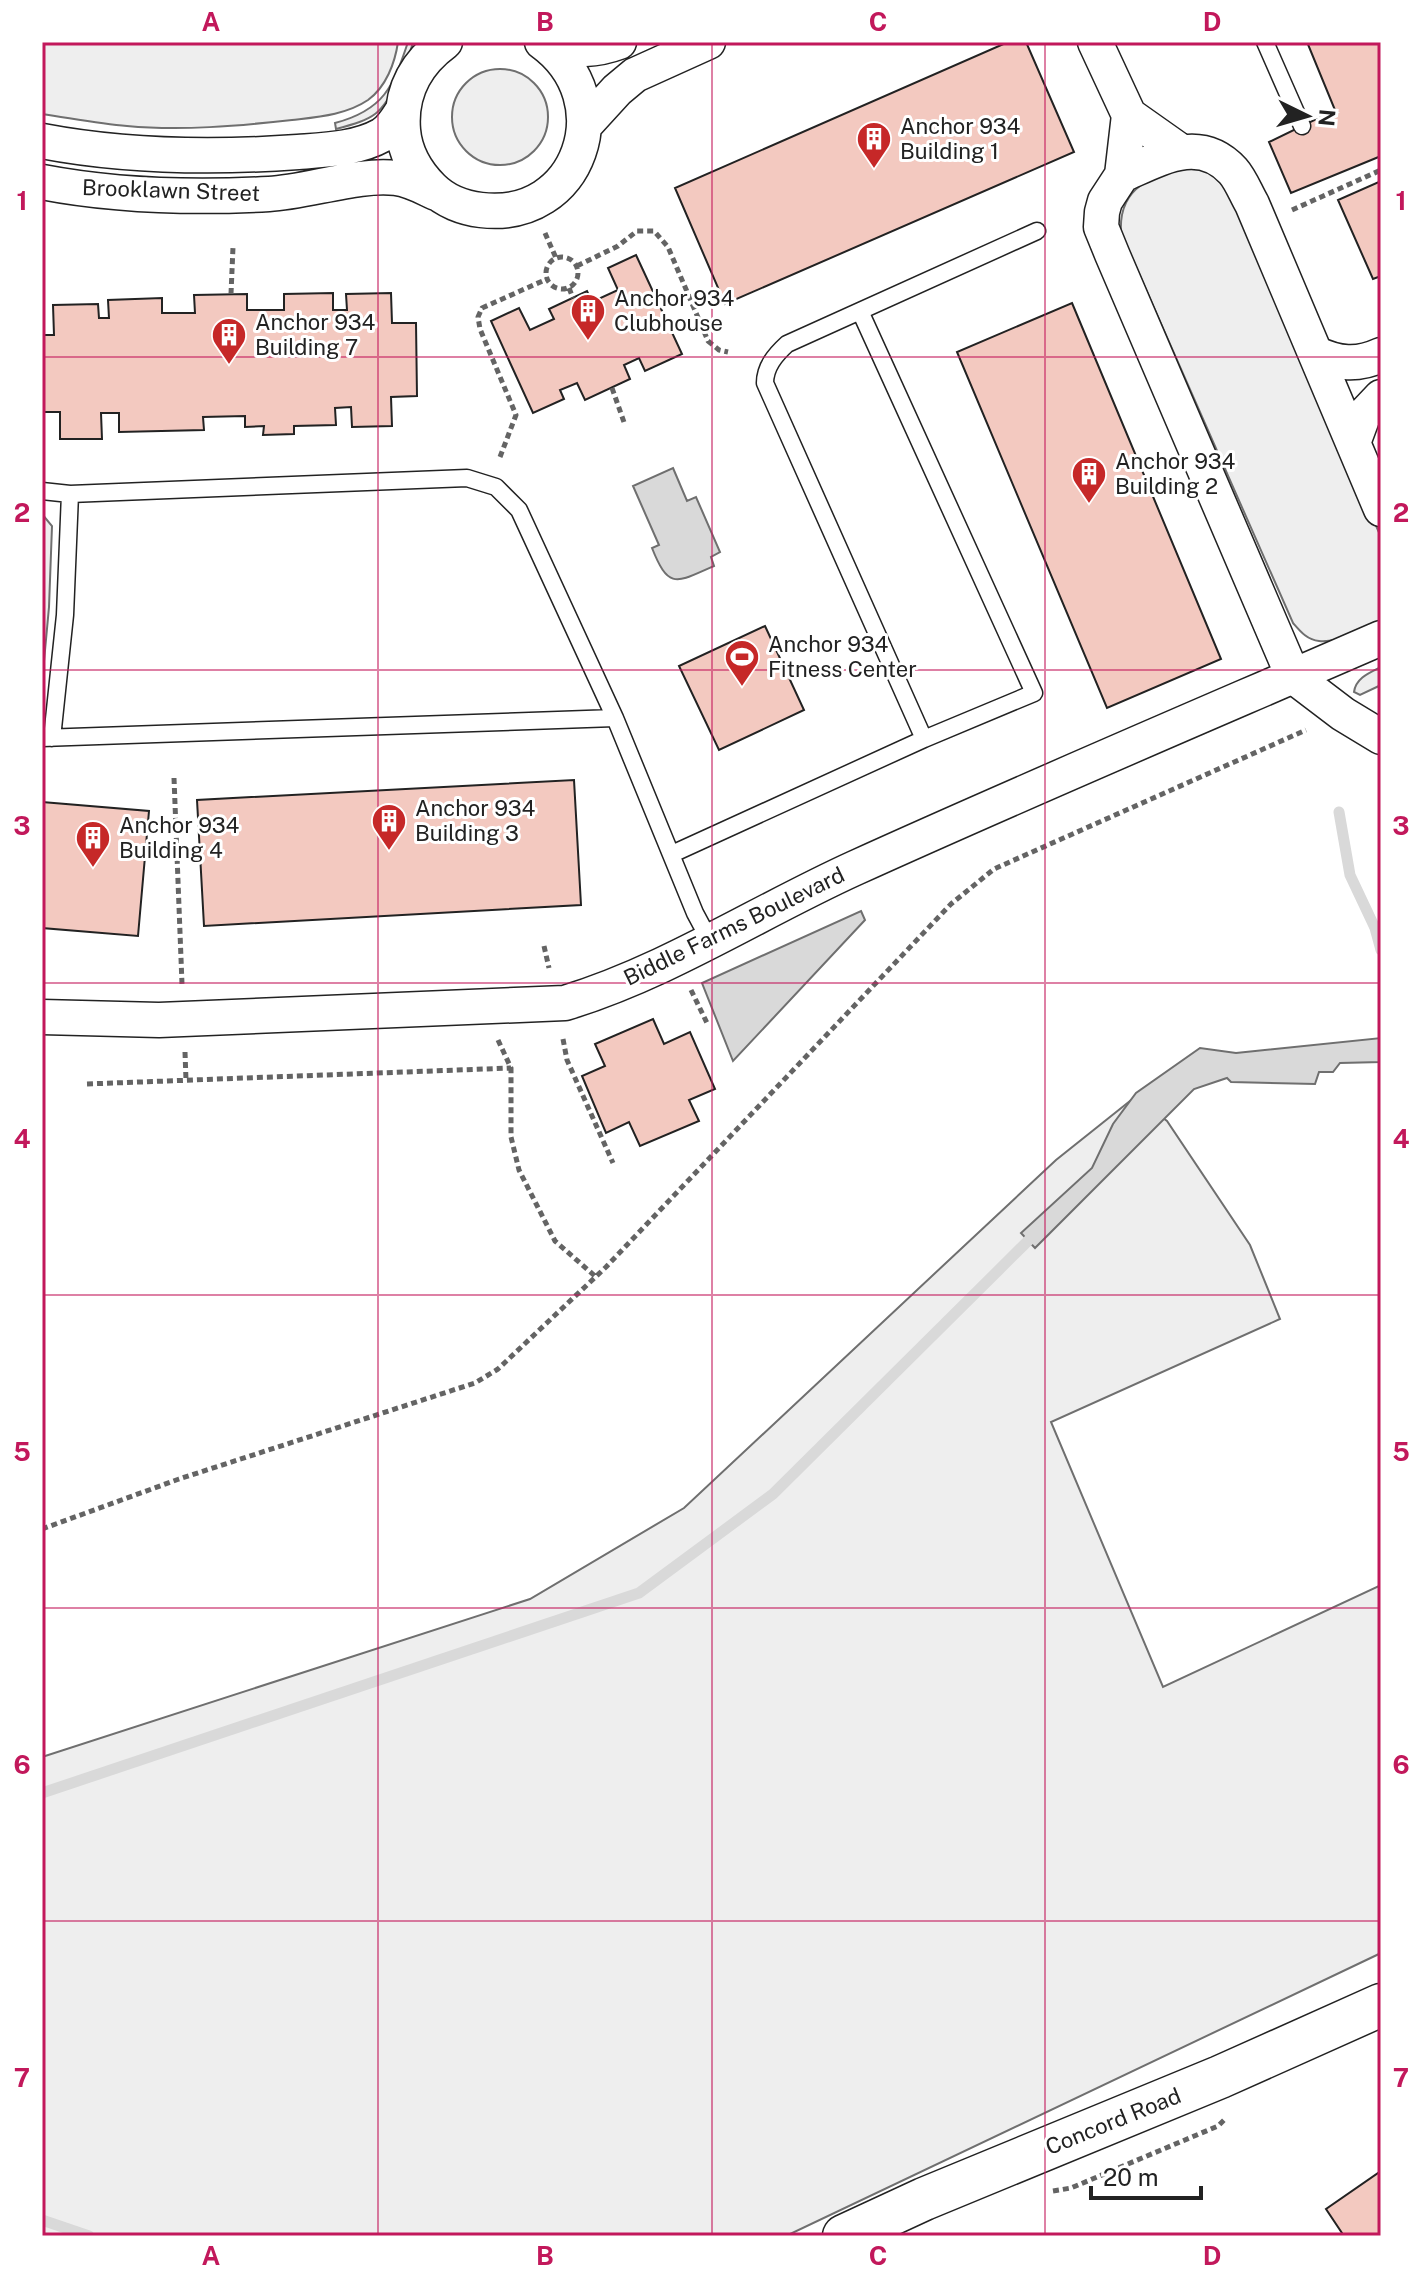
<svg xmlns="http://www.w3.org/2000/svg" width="1423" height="2278" viewBox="0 0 1423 2278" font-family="'Public Sans',sans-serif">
  <rect width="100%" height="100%" fill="#fff"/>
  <path fill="#eee" stroke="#6f6f6f" stroke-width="2" d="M 42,42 L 398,42 C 395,63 386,87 368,100 C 346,115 317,117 292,120 C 238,126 181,131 127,126 C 99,124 70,118 42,114 Z
    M 408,42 L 413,42 C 410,55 404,67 399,79 C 382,115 374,119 336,129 L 335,123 C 384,110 393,87 408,42 Z
    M452 117a48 48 0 1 1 96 0a48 48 0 1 1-96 0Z
    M 1194,166 L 1219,177 L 1231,195 L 1381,537 L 1381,620 C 1368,630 1336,643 1319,641 C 1307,640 1300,631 1293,623 L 1121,233 C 1118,185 1153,176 1194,166 Z
    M 42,514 L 52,526 L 49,607 L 42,683 Z
    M 1381,667 L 1381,685 L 1360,695 L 1354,692 C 1356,678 1369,673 1381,667 Z
    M 1135,1097 L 1167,1121 L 1250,1245 L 1280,1319 L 1051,1422 L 1163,1687 L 1381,1585 L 1381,1953 L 786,2236 L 42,2236 L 42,1757 L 530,1599 L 684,1508 L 1056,1160 Z"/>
  <path fill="#d9d9d9" stroke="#6f6f6f" stroke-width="2" d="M 673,468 L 687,501 L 696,497 L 720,552 L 711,557 L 714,566 C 677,582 669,591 652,548 L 659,545 L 633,486 Z
    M 861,911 L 865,920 L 733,1061 L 702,983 Z
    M 1381,1038 L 1381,1062 L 1340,1063 L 1333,1072 L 1319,1072 L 1315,1084 L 1231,1082 L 1227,1078 L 1194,1089 L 1035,1248 L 1021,1233 L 1092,1168 L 1113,1124 L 1136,1093 L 1200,1048 L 1236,1053 Z"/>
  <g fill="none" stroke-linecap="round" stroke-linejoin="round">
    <path stroke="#d9d9d9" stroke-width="11" d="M 1339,812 L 1350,875 L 1375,928 L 1381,950
      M 42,1793 L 639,1593 L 773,1494 L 1037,1232
      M 42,2220 L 89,2236"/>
  </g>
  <path fill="#f3c9c0" stroke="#222" stroke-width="2" d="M 1008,42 L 1026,42 L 1074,152 L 725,304 L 675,188 Z
    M 1307,42 L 1381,42 L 1381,156 L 1291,193 L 1269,142 L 1335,110 Z
    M 1381,181 L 1381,276 L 1373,279 L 1338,200 Z
    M 636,255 L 682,354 L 645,371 L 639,358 L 624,365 L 630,379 L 585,400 L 577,383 L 560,390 L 564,399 L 533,413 L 491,321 L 519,308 L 530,330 L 554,319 L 549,309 L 587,291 L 592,302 L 618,290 L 608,268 Z
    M 333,293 L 333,310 L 347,310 L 346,294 L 391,293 L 392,323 L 416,323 L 417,396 L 391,397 L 392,426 L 352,427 L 351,407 L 335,408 L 336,425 L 294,426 L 294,434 L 263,435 L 264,426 L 245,427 L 245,416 L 203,417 L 204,430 L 119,432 L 119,413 L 101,413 L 102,439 L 60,439 L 60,412 L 42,412 L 42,335 L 54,335 L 53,305 L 98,304 L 99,318 L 109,318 L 108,300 L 162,298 L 162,313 L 195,313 L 194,295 L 247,294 L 247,310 L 284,310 L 284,294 Z
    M 1072,303 L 1221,659 L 1107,708 L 957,352 Z
    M 765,626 L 804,710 L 719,750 L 679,666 Z
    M 574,780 L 581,905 L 204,926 L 197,800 Z
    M 42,802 L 149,811 L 138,936 L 42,928 Z
    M 653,1019 L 664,1044 L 690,1032 L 715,1089 L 689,1100 L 699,1121 L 640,1146 L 629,1122 L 606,1133 L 582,1076 L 605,1066 L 595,1044 Z
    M 1381,2171 L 1381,2236 L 1344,2236 L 1326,2209 Z"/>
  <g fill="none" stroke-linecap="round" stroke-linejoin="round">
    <defs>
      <path id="service" d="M 1265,42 L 1302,126
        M 42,491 L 70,494 L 467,478 L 496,487 L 519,510 L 615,718 L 695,913 L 710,941
        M 42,738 L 615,718
        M 52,738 L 65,615 L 70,494
        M 924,739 L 765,383 C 765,367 775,355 787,344 L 1037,231
        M 672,854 L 924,739 L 1034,693 L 860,311"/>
      <path id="minor" d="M 445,42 C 415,64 400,93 403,130 C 405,154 416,172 432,188 C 445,201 464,208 481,210 C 580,222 622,100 542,42
        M 1095,42 L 1129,115 L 1180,151
        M 550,48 C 575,50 595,51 619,42
        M 1129,115 L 1122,175 L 1105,201 L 1102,212 L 1101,227 L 1112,254 L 1293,676 L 1343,714 L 1381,737
        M 585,125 L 617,90 L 635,75 L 708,42
        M 42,141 C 126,157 213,158 298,152 C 325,150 357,149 382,135 C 390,130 396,121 401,113
        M 1122,175 C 1159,159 1199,134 1233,171 C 1241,180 1246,194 1252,204 L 1381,509
        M 42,182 C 115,196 194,198 269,194 C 307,192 361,173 396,178 C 411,180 423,187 436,193
        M 1315,353 C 1338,364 1357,366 1381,355
        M 1353,443 L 1363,416 L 1381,397
        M 42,1017 L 159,1020 L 565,1003 C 667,972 758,912 855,868 C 1029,789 1206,714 1381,638"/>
      <path id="tertiary" d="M 844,2236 L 924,2199 L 1220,2077 L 1381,2005"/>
    </defs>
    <use href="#service" stroke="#222" stroke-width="19"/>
    <use href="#minor" stroke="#222" stroke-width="37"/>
    <use href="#tertiary" stroke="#222" stroke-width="45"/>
    <path stroke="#646464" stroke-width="5" stroke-dasharray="6 4" stroke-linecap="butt" d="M 1292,210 L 1381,170
      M 545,233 L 556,258
      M546 273a16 16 0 1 1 32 0a16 16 0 1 1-32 0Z
      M 577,266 L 618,246 L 637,231 L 654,231 L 668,247 L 708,341 L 719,350 L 728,352
      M 569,288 L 573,298
      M 231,294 L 233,247
      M 612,388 L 625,425
      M 500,457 L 516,415 L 480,329 L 478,317 L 482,308 L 547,279
      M 174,778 L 182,984
      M 544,946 L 549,968
      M 691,990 L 707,1023
      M 563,1039 L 567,1060 L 613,1163
      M 498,1040 L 511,1068 L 511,1137 L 519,1170 L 555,1241 L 596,1277
      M 185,1052 L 186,1080
      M 87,1084 L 511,1068
      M 42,1529 L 179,1479 L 475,1383 L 498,1369 L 606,1267 L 951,904 L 994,869 L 1306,730
      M 1053,2191 L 1071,2188 L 1218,2126 L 1224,2120"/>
    <use href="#service" stroke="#fff" stroke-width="16"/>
    <use href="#minor" stroke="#fff" stroke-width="34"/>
    <use href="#tertiary" stroke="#fff" stroke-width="42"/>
  </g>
  <path fill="none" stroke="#c2185b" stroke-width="2" stroke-opacity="0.55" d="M 378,42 L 378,2236M 712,42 L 712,2236M 1045,42 L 1045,2236M 42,357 L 1381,357M 42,670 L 1381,670M 42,983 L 1381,983M 42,1295 L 1381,1295M 42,1608 L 1381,1608M 42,1921 L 1381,1921"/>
  <defs>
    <symbol id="building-pin" viewBox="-11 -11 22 30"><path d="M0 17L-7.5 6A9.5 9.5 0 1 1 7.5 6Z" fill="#c62828" stroke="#fff"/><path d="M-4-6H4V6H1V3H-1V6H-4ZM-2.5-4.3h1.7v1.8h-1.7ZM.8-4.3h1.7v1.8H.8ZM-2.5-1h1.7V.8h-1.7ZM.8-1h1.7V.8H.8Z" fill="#fff"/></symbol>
    <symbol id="stadium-pin" viewBox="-11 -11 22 30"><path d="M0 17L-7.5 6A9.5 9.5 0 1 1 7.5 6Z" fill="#c62828" stroke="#fff"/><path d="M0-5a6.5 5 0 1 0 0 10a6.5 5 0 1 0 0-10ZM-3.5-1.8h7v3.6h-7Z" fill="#fff"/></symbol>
  </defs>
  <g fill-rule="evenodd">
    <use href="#building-pin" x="854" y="119" width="40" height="54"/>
    <use href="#building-pin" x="568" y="291" width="40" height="54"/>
    <use href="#building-pin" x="209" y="315" width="40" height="54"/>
    <use href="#building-pin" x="1069" y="454" width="40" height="54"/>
    <use href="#stadium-pin" x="722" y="637" width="40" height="54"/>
    <use href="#building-pin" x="369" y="801" width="40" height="54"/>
    <use href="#building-pin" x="73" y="818" width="40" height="54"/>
  </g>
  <g text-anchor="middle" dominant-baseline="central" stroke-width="6" stroke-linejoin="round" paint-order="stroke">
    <g font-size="22" fill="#222" stroke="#fff" text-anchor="start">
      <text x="900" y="126">Anchor 934<tspan x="900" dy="25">Building 1</tspan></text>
      <text x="614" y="298">Anchor 934<tspan x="614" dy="25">Clubhouse</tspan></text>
      <text x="255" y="322">Anchor 934<tspan x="255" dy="25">Building 7</tspan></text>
      <text x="1115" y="461">Anchor 934<tspan x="1115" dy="25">Building 2</tspan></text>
      <text x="768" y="644">Anchor 934<tspan x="768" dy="25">Fitness Center</tspan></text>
      <text x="415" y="808">Anchor 934<tspan x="415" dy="25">Building 3</tspan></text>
      <text x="119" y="825">Anchor 934<tspan x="119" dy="25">Building 4</tspan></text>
    </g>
    <g font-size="22" fill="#222" stroke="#fff">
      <text transform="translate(171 190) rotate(2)">Brooklawn Street</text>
      <text transform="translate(734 926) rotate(-26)">Biddle Farms Boulevard</text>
      <text transform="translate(1113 2121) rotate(-22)">Concord Road</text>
    </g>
  </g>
  <rect width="1423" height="2278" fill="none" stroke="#ffffff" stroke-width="88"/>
  <g transform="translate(1307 116) rotate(95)" stroke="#ffffff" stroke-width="6" paint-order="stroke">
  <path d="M0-6L14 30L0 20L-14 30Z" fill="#222222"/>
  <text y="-12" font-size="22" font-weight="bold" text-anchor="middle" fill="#222222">N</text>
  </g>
  <path d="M1091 2186v12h110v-12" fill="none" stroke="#222222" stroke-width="4"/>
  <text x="1103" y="2186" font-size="24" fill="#222222" stroke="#ffffff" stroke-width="6" paint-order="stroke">20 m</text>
  <rect x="44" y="44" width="1335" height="2190" fill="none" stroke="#c2185b" stroke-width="3"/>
  <g font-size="26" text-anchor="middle" font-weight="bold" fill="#c2185b">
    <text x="211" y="31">A</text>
    <text x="545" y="31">B</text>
    <text x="878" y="31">C</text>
    <text x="1212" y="31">D</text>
    <text x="22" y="210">1</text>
    <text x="1401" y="210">1</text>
    <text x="22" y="522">2</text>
    <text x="1401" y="522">2</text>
    <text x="22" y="835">3</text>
    <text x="1401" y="835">3</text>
    <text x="22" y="1148">4</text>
    <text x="1401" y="1148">4</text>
    <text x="22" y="1461">5</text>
    <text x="1401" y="1461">5</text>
    <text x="22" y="1774">6</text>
    <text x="1401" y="1774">6</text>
    <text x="22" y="2087">7</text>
    <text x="1401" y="2087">7</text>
    <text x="211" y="2265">A</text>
    <text x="545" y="2265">B</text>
    <text x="878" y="2265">C</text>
    <text x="1212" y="2265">D</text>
  </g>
</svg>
